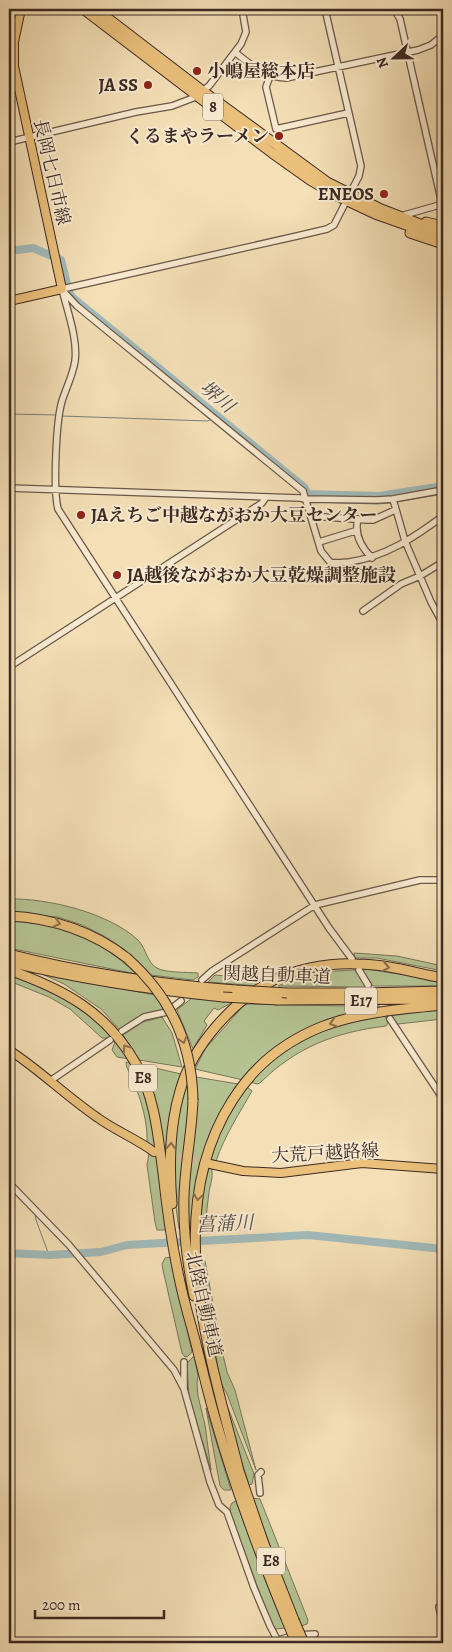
<svg xmlns="http://www.w3.org/2000/svg" width="452" height="1652" viewBox="0 0 452 1652" font-family="Alegreya,'Noto Serif JP',serif">
  <rect width="100%" height="100%" fill="#f4dfb6"/>
  <filter id="stains"><feTurbulence type="fractalNoise" baseFrequency=".004" numOctaves="4"/><feColorMatrix values="0 0 0 0 .2 0 0 0 0 .09 0 0 0 0 .02 0 0 0 .5 -.17"/></filter>
  <radialGradient id="worn" r=".72"><stop offset=".6" stop-color="#630" stop-opacity="0"/><stop offset="1" stop-color="#630" stop-opacity=".3"/></radialGradient>
  <path fill="#b5c393" stroke="#78765b" d="M 9,899 C 48,898 109,913 138,940 C 146,948 147,963 157,968 C 165,973 188,972 198,973 L 198,977 L 193,980 L 151,975 L 124,949 L 104,936 L 82,925 L 58,917 L 9,913 Z
    M 9,921 C 65,924 95,935 136,974 L 9,948 Z
    M 354,953 L 397,956 L 443,966 L 443,971 L 377,958 L 355,958 Z
    M 361,968 L 443,981 L 443,986 L 373,986 Z
    M 354,970 L 358,972 L 366,987 L 278,986 C 302,974 328,971 354,970 Z
    M 9,972 L 69,998 L 112,1035 L 107,1038 L 102,1038 L 70,1009 L 49,997 L 9,981 Z
    M 42,974 L 155,995 L 166,1009 L 159,1012 L 141,1015 L 120,1030 L 101,1009 L 64,984 Z
    M 215,975 L 263,979 L 264,981 L 258,986 L 208,982 Z
    M 192,998 L 233,1002 L 218,1010 L 214,1008 L 204,1021 L 207,1025 L 193,1049 L 177,1010 Z
    M 245,1004 L 342,1006 L 378,1004 L 380,1008 L 316,1025 L 243,1080 L 195,1069 L 205,1049 Z
    M 443,1009 L 443,1019 L 398,1024 L 394,1023 L 391,1015 Z
    M 382,1015 L 385,1016 L 388,1023 L 386,1026 C 336,1032 296,1047 260,1083 L 257,1084 L 250,1082 C 274,1054 306,1034 340,1023 C 354,1019 369,1018 382,1015 Z
    M 162,1017 L 172,1033 L 182,1067 L 139,1060 L 123,1035 L 143,1022 Z
    M 116,1039 L 129,1059 L 117,1057 L 112,1050 Z
    M 126,1062 L 133,1064 C 146,1092 152,1118 156,1148 L 147,1143 C 148,1122 141,1100 133,1080 C 131,1074 126,1069 126,1062 Z
    M 142,1065 L 181,1074 L 167,1154 L 163,1153 L 150,1085 Z
    M 196,1077 L 238,1084 L 226,1104 L 197,1185 L 190,1231 L 188,1231 C 188,1208 188,1184 190,1161 C 193,1133 198,1105 196,1077 Z
    M 188,1080 L 189,1107 L 181,1230 L 179,1229 C 171,1180 172,1128 188,1080 Z
    M 247,1087 L 252,1091 C 239,1114 225,1135 216,1161 L 215,1163 L 208,1162 L 222,1126 L 245,1088 Z
    M 149,1153 L 157,1155 L 166,1230 L 157,1230 L 155,1222 L 147,1165 Z
    M 209,1168 L 212,1169 L 212,1178 L 209,1192 L 205,1226 L 199,1230 L 204,1186 Z
    M 199,1255 L 205,1261 L 218,1330 L 218,1333 L 212,1337 L 206,1310 Z
    M 171,1257 L 192,1352 L 188,1356 L 185,1357 L 182,1353 L 163,1270 L 162,1264 L 165,1258 Z
    M 216,1339 L 220,1342 L 227,1372 L 235,1390 L 256,1470 L 227,1394 L 220,1381 L 214,1344 Z
    M 194,1356 L 198,1376 L 197,1383 L 198,1396 L 205,1425 L 211,1470 L 189,1397 L 187,1363 Z
    M 226,1403 L 254,1474 L 252,1484 L 249,1485 L 235,1441 Z
    M 206,1408 L 231,1490 L 224,1490 L 220,1486 Z
    M 252,1498 L 260,1499 L 306,1615 L 308,1620 L 307,1624 L 301,1626 Z
    M 236,1501 L 285,1628 L 276,1629 L 271,1623 L 231,1516 L 230,1507 L 232,1503 Z"/>
  <g fill="none" stroke-linecap="round" stroke-linejoin="round">
    <path stroke="#78807e" stroke-width="1" d="M 9,414 L 58,415
      M 62,416 L 208,421 L 212,418
      M 313,502 L 377,504 L 391,503
      M 397,502 L 443,494
      M 35,1213 L 36,1220 L 49,1255"/>
    <path stroke="#a1baba" stroke-width="8" d="M 9,251 L 33,248 L 61,260 L 69,292 L 72,297 L 304,487 L 308,494 L 379,496 L 443,486
      M 9,1253 L 49,1255 L 101,1252 L 127,1245 L 308,1235 L 443,1249"/>
    <path stroke="#cfbb99" stroke-width="8" stroke-dasharray="8 4" stroke-linecap="butt" d="M 166,1155 L 210,1164"/>
    <defs>
      <path id="minor" d="M 394,9 L 400,19 L 442,204
        M 442,9 L 443,11
        M 236,53 C 252,66 265,77 286,78 L 418,50 L 431,45 L 443,35
        M 270,76 L 266,87 L 276,129 L 348,113
        M 9,142 L 136,112 L 172,106 L 193,98 L 209,86 L 241,44 L 246,32 L 242,9
        M 401,216 L 443,204
        M 62,289 C 67,310 78,339 75,361 C 73,375 66,388 62,401 C 56,421 53,490 58,509 L 329,928 L 352,959
        M 62,289 L 297,236 L 327,229 L 334,225 L 359,176 L 361,166 L 325,9
        M 65,293 L 77,306 L 303,491 L 321,551 L 330,562 C 336,564 343,562 349,562 C 385,557 415,537 443,516
        M 9,488 L 300,498 L 306,499 L 377,500 L 393,499 L 443,490
        M 393,499 L 405,541 L 431,602 L 443,624
        M 311,516 L 367,520 L 373,520 L 395,510
        M 358,519 C 354,534 361,547 372,558
        M 319,542 L 355,531
        M 363,611 L 401,584 L 420,576 L 443,562
        M 9,667 L 262,503 L 266,497
        M 359,970 L 368,985
        M 202,980 L 212,971 L 315,905 L 420,880 L 443,880
        M 390,1019 L 443,1099
        M 122,1031 L 144,1017 L 167,1012 L 181,1001
        M 50,1081 L 110,1040
        M 9,1183 L 69,1245 L 174,1370 L 184,1389 L 210,1482 L 219,1505 L 227,1512 L 254,1588 L 270,1626 L 279,1643
        M 184,1389 L 184,1362
        M 260,1493 L 258,1475 L 261,1472
        M 443,1606 L 439,1607 L 441,1616 L 443,1620
        M 278,1640 L 296,1635 L 315,1634"/>
      <path id="major" d="M 9,301 L 62,289 L 14,66 L 14,42 L 21,9
        M 9,1050 C 40,1070 67,1097 98,1118 C 116,1131 137,1139 154,1152
        M 210,1164 L 243,1171 L 281,1173 L 362,1163 L 443,1169"/>
      <path id="highway" d="M 83,9 L 272,153 L 310,180 L 339,197 L 375,214 L 443,238
        M 96,9 L 203,91 L 327,182 L 381,209 L 433,229
        M 426,222 L 443,226
        M 410,233 L 443,244
        M 9,916 C 53,918 92,931 127,958
        M 9,954 C 83,973 160,984 236,990
        M 9,962 C 79,979 151,990 223,997
        M 9,970 C 63,989 107,1012 136,1064 C 155,1097 158,1136 163,1173 C 167,1210 172,1246 180,1282 C 184,1302 190,1321 195,1340 C 202,1367 208,1394 216,1421 C 235,1489 260,1555 287,1621
        M 287,993 L 364,993 L 443,991
        M 278,1000 L 443,999
        M 193,1100 C 192,1132 185,1164 184,1196 C 183,1230 187,1263 194,1296
        M 172,1204 C 169,1166 169,1128 180,1091 C 192,1046 234,999 276,979 C 301,968 330,963 357,964 C 386,964 415,973 443,978
        M 239,1471 L 264,1544 L 294,1620
        M 240,1475 C 211,1357 160,1214 232,1101 C 253,1067 284,1042 321,1027 C 359,1012 402,1009 443,1005"/>
    </defs>
    <use href="#minor" stroke="#695748" stroke-width="8"/>
    <use href="#major" stroke="#3b2a23" stroke-width="10"/>
    <use href="#highway" stroke="#3b2a23" stroke-width="11"/>
    <use href="#minor" stroke="#f8ead0" stroke-width="5.5"/>
    <use href="#major" stroke="#eac07b" stroke-width="8"/>
    <use href="#highway" stroke="#eac07b" stroke-width="9"/>
    <defs>
      <path id="highway-bridge" d="M 127,958 C 170,996 192,1042 193,1100
        M 236,990 L 287,993
        M 223,997 L 278,1000
        M 294,1620 L 304,1643
        M 287,1621 L 296,1643"/>
    </defs>
    <use href="#highway-bridge" stroke="#3b2a23" stroke-width="11" stroke-linecap="butt"/>
    <use href="#highway-bridge" stroke="#eac07b" stroke-width="9"/>
  </g>
  <defs><path id="oneway-chevron" d="M-2-3.5L2.5 0L-2 3.5" fill="none" stroke-width="1.6" stroke-linecap="round" stroke-linejoin="round" transform="scale(1.25)"/></defs>
  <g stroke="#8a6e4b">
    <use href="#oneway-chevron" transform="translate(57 923) rotate(14)"/>
    <use href="#oneway-chevron" transform="translate(386 967) rotate(11)"/>
    <use href="#oneway-chevron" transform="translate(333 1023) rotate(163)"/>
    <use href="#oneway-chevron" transform="translate(183 1040) rotate(72)"/>
    <use href="#oneway-chevron" transform="translate(126 1048) rotate(-125)"/>
    <use href="#oneway-chevron" transform="translate(171 1146) rotate(-87)"/>
    <use href="#oneway-chevron" transform="translate(198 1197) rotate(98)"/>
  </g>
  <g fill="#8f2418" stroke="#f8ead0" stroke-width="2">
    <circle cx="197" cy="71" r="5"/>
    <circle cx="148" cy="85" r="5"/>
    <circle cx="279" cy="136" r="5"/>
    <circle cx="384" cy="194" r="5"/>
    <circle cx="81" cy="515" r="5"/>
    <circle cx="117" cy="575" r="5"/>
  </g>
  <g text-anchor="middle" dominant-baseline="central" stroke-width="4" stroke-linejoin="round" paint-order="stroke">
    <g fill="#f8ead0" stroke="#746457" stroke-width="1">
      <rect x="203" y="93.5" width="20" height="27" rx="4"/>
      <rect x="345" y="987.5" width="32" height="27" rx="4"/>
      <rect x="129" y="1064.5" width="28" height="27" rx="4"/>
      <rect x="257" y="1547.5" width="28" height="27" rx="4"/>
    </g>
    <g font-size="16" font-weight="bold" fill="#3b2a23">
      <text x="213" y="107">8</text>
      <text x="361" y="1001">E17</text>
      <text x="143" y="1078">E8</text>
      <text x="271" y="1561">E8</text>
    </g>
    <g font-size="18" font-weight="bold" fill="#3b2a23" stroke="#f8ead0" text-anchor="start">
      <text x="207" y="71">小嶋屋総本店</text>
      <text x="138" y="85" text-anchor="end">JA SS</text>
      <text x="269" y="136" text-anchor="end">くるまやラーメン</text>
      <text x="374" y="194" text-anchor="end">ENEOS</text>
      <text x="91" y="515">JAえちご中越ながおか大豆センター</text>
      <text x="127" y="575">JA越後ながおか大豆乾燥調整施設</text>
    </g>
    <g font-size="18" fill="#3b2a23" stroke="#f8ead0">
      <text transform="translate(52 172) rotate(77)">長岡七日市線</text>
      <text transform="translate(277 975) rotate(2)">関越自動車道</text>
      <text transform="translate(325 1153) rotate(-3)">大荒戸越路線</text>
      <text transform="translate(204 1304) rotate(77)">北陸自動車道</text>
    </g>
    <g font-size="19" font-style="italic" fill="#544e49" stroke="#f8ead0">
      <text transform="translate(217 397) rotate(40)">堺川</text>
      <text transform="translate(225 1224) rotate(-3)">菖蒲川</text>
    </g>
  </g>
  <rect width="452" height="1652" fill="none" stroke="#f4dfb6" stroke-width="30"/>
  <rect x="10" y="10" width="432" height="1632" fill="none" stroke="#3b2a23" stroke-width="2.5"/>
  <rect x="15" y="15" width="422" height="1622" fill="none" stroke="#3b2a23"/>
  <g transform="translate(394 58) rotate(248)" stroke="#f8ead0" stroke-width="4" paint-order="stroke">
  <path d="M0-4L9 19L0 12L-9 19Z" fill="#3b2a23"/>
  <text y="-8" font-size="14" font-weight="bold" text-anchor="middle" fill="#3b2a23">N</text>
  </g>
  <path d="M35 1610v8h129v-8" fill="none" stroke="#3b2a23" stroke-width="2.5"/>
  <text x="42" y="1610" font-size="15" fill="#3b2a23" stroke="#f8ead0" stroke-width="4" paint-order="stroke">200 m</text>
  <rect width="100%" height="100%" filter="url(#stains)"/>
  <rect width="100%" height="100%" fill="url(#worn)"/>
</svg>
